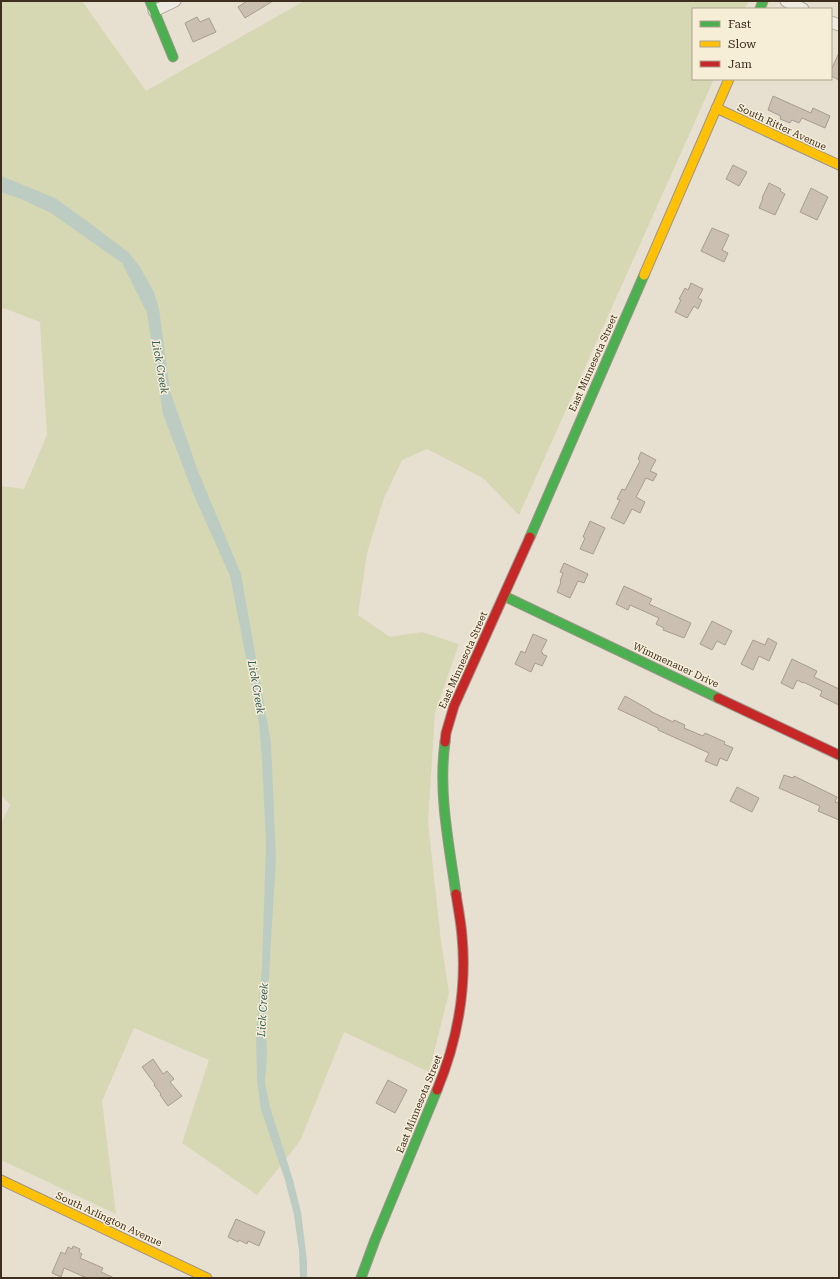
<svg xmlns="http://www.w3.org/2000/svg" width="840" height="1279" viewBox="0 0 840 1279" font-family="'Roboto Serif',serif">
  <rect width="100%" height="100%" fill="#e7e0d1"/>
  <path fill="#d6d7b3" d="M 1,1 L 82,1 L 146,91 L 304,1 L 749,1 L 745,9 L 693,9 L 693,79 L 714,79 L 519,515 L 483,478 L 427,449 L 402,460 L 384,498 L 367,553 L 358,615 L 390,637 L 422,632 L 459,644 L 435,713 L 428,822 L 441,941 L 449,993 L 429,1072 L 344,1032 L 300,1141 L 257,1195 L 182,1143 L 209,1060 L 134,1028 L 102,1101 L 116,1214 L 1,1160 L 1,824 L 10,805 L 1,794 L 1,486 L 24,489 L 47,435 L 40,322 L 1,307 Z"/>
  <path fill="#bcccc2" d="M 1,176 L 55,198 L 91,224 L 128,252 L 140,267 L 154,292 L 159,309 L 170,391 L 198,471 L 241,574 L 271,743 L 276,859 L 266,1025 L 267,1058 L 265,1083 L 270,1107 L 293,1180 L 301,1212 L 307,1261 L 307,1278 L 300,1278 L 299,1251 L 294,1215 L 285,1180 L 261,1110 L 257,1080 L 256,1034 L 262,968 L 266,843 L 262,760 L 259,723 L 230,576 L 193,493 L 163,414 L 147,313 L 122,263 L 51,213 L 21,199 L 1,192 Z"/>
  <path fill="#cbbfb2" stroke="#a89c90" d="M 247,1 L 273,1 L 245,18 L 238,7 Z
    M 197,17 L 200,22 L 209,18 L 216,32 L 193,42 L 185,23 Z
    M 839,53 L 839,80 L 831,76 L 831,70 Z
    M 773,96 L 811,113 L 813,108 L 830,116 L 825,128 L 802,118 L 799,123 L 792,120 L 790,123 L 780,119 L 781,116 L 768,110 Z
    M 733,165 L 747,172 L 739,186 L 726,179 Z
    M 769,183 L 781,189 L 780,191 L 785,194 L 775,215 L 759,208 L 763,198 L 762,198 Z
    M 811,188 L 828,197 L 817,220 L 800,212 Z
    M 712,228 L 729,235 L 722,250 L 728,253 L 724,262 L 701,251 Z
    M 691,283 L 703,289 L 698,298 L 702,300 L 698,309 L 694,306 L 687,318 L 675,312 L 681,300 L 679,299 L 685,288 L 688,290 Z
    M 641,452 L 656,460 L 650,471 L 657,474 L 653,481 L 646,478 L 636,497 L 645,502 L 640,513 L 632,509 L 624,524 L 611,518 L 620,500 L 617,499 L 622,489 L 625,490 L 640,461 L 638,459 Z
    M 590,521 L 605,528 L 593,554 L 580,549 L 585,538 L 583,537 Z
    M 564,563 L 588,574 L 584,583 L 578,581 L 570,598 L 557,592 L 561,582 L 560,581 L 563,573 L 560,572 Z
    M 624,586 L 652,599 L 649,604 L 691,623 L 684,638 L 663,630 L 664,628 L 656,624 L 659,618 L 630,605 L 628,610 L 616,604 Z
    M 712,621 L 732,631 L 725,645 L 717,641 L 712,650 L 700,644 Z
    M 533,634 L 547,640 L 541,652 L 543,653 L 542,654 L 547,656 L 542,666 L 535,663 L 531,672 L 515,664 L 521,651 L 525,653 Z
    M 768,638 L 777,643 L 769,661 L 759,656 L 753,670 L 741,664 L 753,640 L 765,645 Z
    M 792,659 L 817,671 L 814,677 L 839,689 L 839,705 L 820,696 L 822,691 L 803,682 L 803,683 L 797,680 L 793,689 L 781,683 Z
    M 625,696 L 650,710 L 650,711 L 673,722 L 674,720 L 685,725 L 684,728 L 703,736 L 705,733 L 725,742 L 724,744 L 733,748 L 727,761 L 720,758 L 717,766 L 705,761 L 709,753 L 658,730 L 658,728 L 618,709 Z
    M 784,775 L 793,778 L 794,776 L 837,797 L 835,802 L 839,803 L 839,820 L 818,811 L 820,806 L 779,788 Z
    M 737,787 L 759,798 L 752,812 L 730,801 Z
    M 153,1059 L 163,1074 L 167,1071 L 174,1079 L 170,1082 L 182,1096 L 168,1106 L 160,1095 L 161,1094 L 154,1085 L 155,1084 L 142,1067 Z
    M 388,1080 L 407,1090 L 395,1113 L 376,1103 Z
    M 236,1219 L 265,1232 L 259,1246 L 248,1241 L 247,1244 L 239,1240 L 238,1242 L 228,1237 Z
    M 73,1246 L 80,1249 L 79,1252 L 82,1254 L 80,1258 L 103,1268 L 101,1272 L 114,1278 L 87,1278 L 64,1268 L 61,1277 L 52,1273 L 61,1252 L 65,1254 L 68,1247 L 72,1249 Z"/>
  <g fill="none" stroke-linecap="round" stroke-linejoin="round">
    <defs>
      <path id="street" d="M 786,1 L 803,9
        M 154,11 L 175,1
        M 831,22 L 839,25"/>
      <path id="fast" d="M 150,1 L 173,57
        M 760,9 L 763,1
        M 530,537 L 644,275
        M 504,596 L 718,698
        M 445,742 C 438,793 449,844 456,894
        M 361,1278 L 375,1240 L 437,1090"/>
      <path id="slow" d="M 716,108 L 839,165
        M 644,275 L 729,79
        M 1,1180 L 207,1278"/>
      <path id="jam" d="M 718,698 L 839,755
        M 445,742 L 446,733 L 454,706 L 530,537
        M 437,1090 C 457,1042 467,988 462,936 C 461,922 458,908 456,894"/>
    </defs>
    <use href="#street" stroke="#ada599" stroke-width="13"/>
    <use href="#fast" stroke="#9c958a" stroke-width="11"/>
    <use href="#slow" stroke="#9c958a" stroke-width="11"/>
    <use href="#jam" stroke="#9c958a" stroke-width="11"/>
    <use href="#street" stroke="#efebe3" stroke-width="11"/>
    <use href="#fast" stroke="#4caf50" stroke-width="9"/>
    <use href="#slow" stroke="#ffc107" stroke-width="9"/>
    <use href="#jam" stroke="#c62828" stroke-width="9"/>
  </g>
  <g text-anchor="middle" dominant-baseline="central" stroke-width="3" stroke-linejoin="round" paint-order="stroke">
    <g font-size="10" fill="#3d2e20" stroke="#f7eed8">
      <text transform="translate(782 127) rotate(25)">South Ritter Avenue</text>
      <text transform="translate(593 363) rotate(-66)">East Minnesota Street</text>
      <text transform="translate(463 660) rotate(-66)">East Minnesota Street</text>
      <text transform="translate(676 665) rotate(25)">Wimmenauer Drive</text>
      <text transform="translate(419 1104) rotate(-68)">East Minnesota Street</text>
      <text transform="translate(109 1219) rotate(25)">South Arlington Avenue</text>
    </g>
    <g font-size="11" font-style="italic" fill="#2f5d5a" stroke="#f7eed8">
      <text transform="translate(160 367) rotate(80)">Lick Creek</text>
      <text transform="translate(256 687) rotate(80)">Lick Creek</text>
      <text transform="translate(263 1010) rotate(-87)">Lick Creek</text>
    </g>
  </g>
  <rect width="840" height="1279" fill="none" stroke="#3d2e20" stroke-width="4"/>
  <rect x="692" y="8" width="140" height="72" fill="#f7eed8" stroke="#ada18e"/>
  <rect x="700" y="21" width="20" height="6" fill="#4caf50" stroke="#ada18e"/>
  <text x="728" y="28" font-size="12" fill="#3d2e20">Fast</text>
  <rect x="700" y="41" width="20" height="6" fill="#ffc107" stroke="#ada18e"/>
  <text x="728" y="48" font-size="12" fill="#3d2e20">Slow</text>
  <rect x="700" y="61" width="20" height="6" fill="#c62828" stroke="#ada18e"/>
  <text x="728" y="68" font-size="12" fill="#3d2e20">Jam</text>
</svg>
